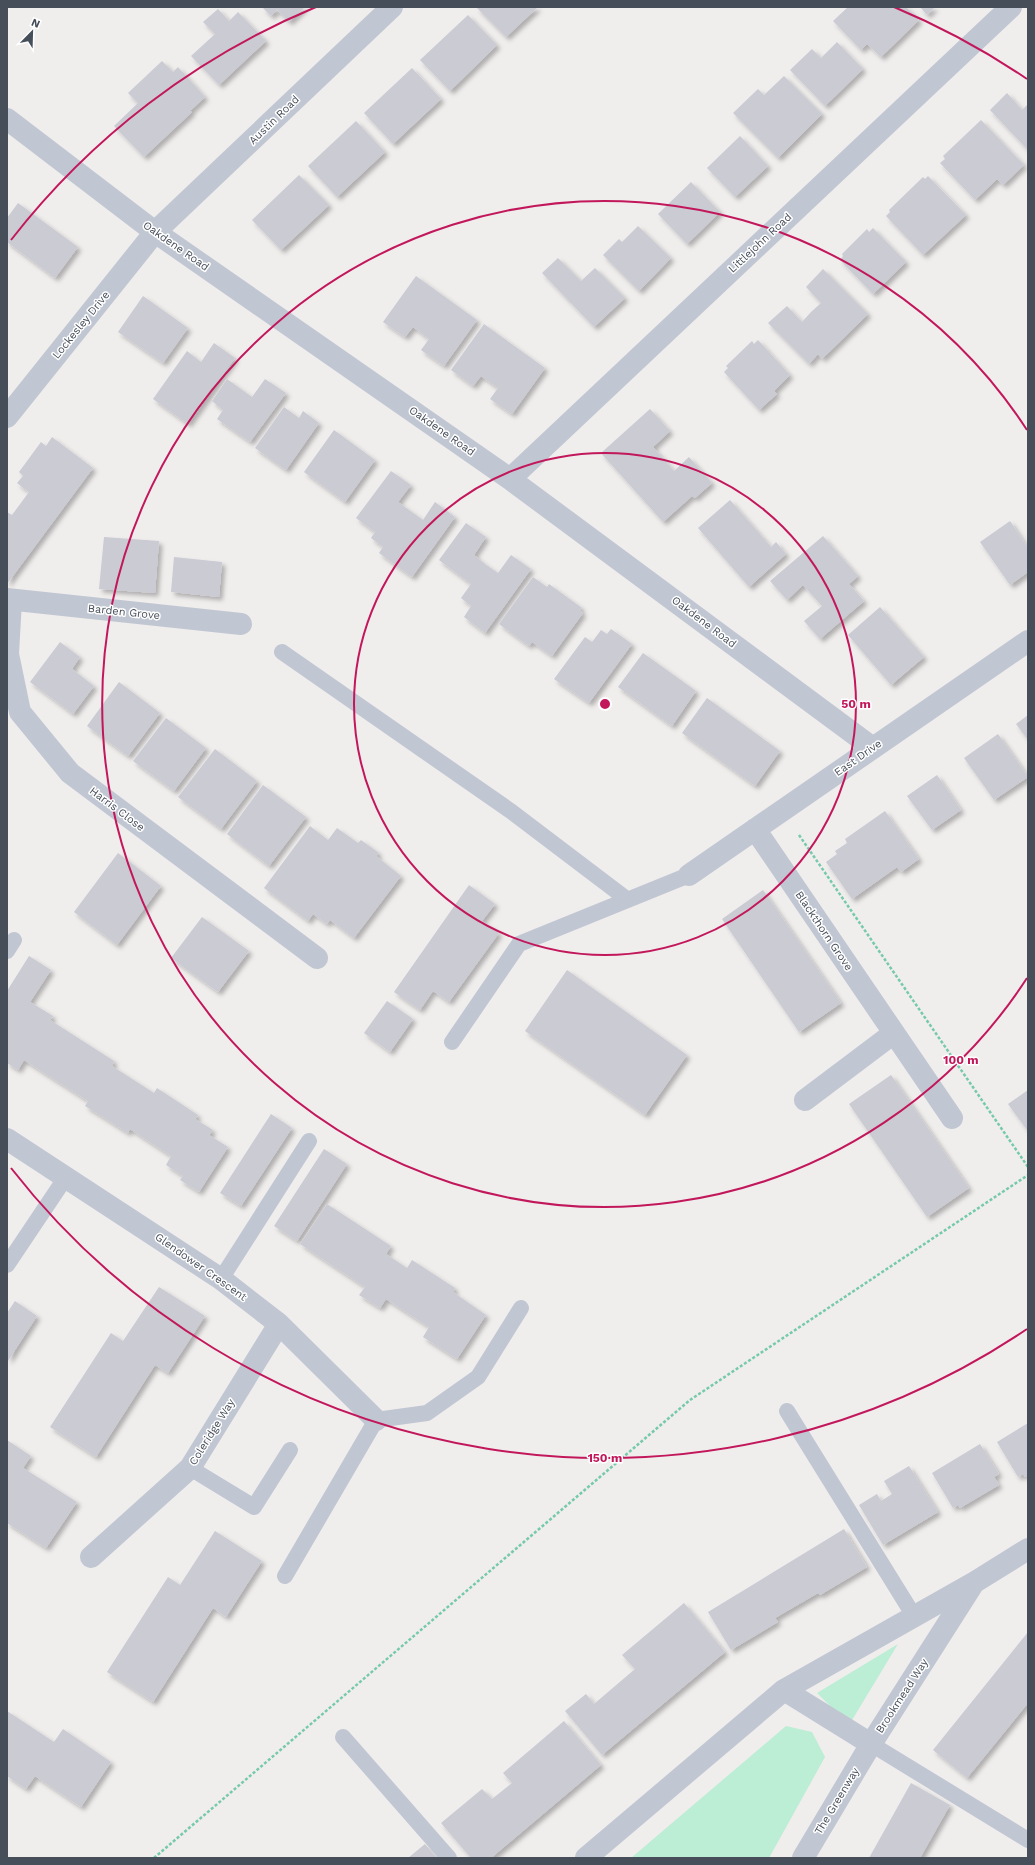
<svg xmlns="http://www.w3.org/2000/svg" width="1035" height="1865" viewBox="0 0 1035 1865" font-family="'Work Sans',sans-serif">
  <defs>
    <filter id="shadow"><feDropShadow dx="3.5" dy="3.5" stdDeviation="2" flood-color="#0004"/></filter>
  </defs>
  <rect width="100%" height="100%" fill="#f0eded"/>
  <path fill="#bcedd5" d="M 898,1644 L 849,1725 L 817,1693 Z
    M 786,1726 L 812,1732 L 825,1757 L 769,1858 L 631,1858 Z"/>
  <path fill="#cacbd3" filter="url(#shadow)" d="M 262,7 L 305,7 L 289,22 L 277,10 L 271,16 Z
    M 476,7 L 538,7 L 506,37 Z
    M 848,7 L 906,7 L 919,20 L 881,57 L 867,44 L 861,50 L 833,21 Z
    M 920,7 L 935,7 L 927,15 Z
    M 218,9 L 229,21 L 238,12 L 266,41 L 219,85 L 191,56 L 215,34 L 203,22 Z
    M 468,15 L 497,45 L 450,91 L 420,60 Z
    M 837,42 L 863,69 L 825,106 L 790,70 L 812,49 L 821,58 Z
    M 162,61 L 173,72 L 178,67 L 205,97 L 190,111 L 192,112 L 144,157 L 114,126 L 138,103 L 128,93 Z
    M 412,68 L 441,99 L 393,144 L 364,113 Z
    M 784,76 L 822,114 L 778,158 L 733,113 L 758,89 L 764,95 Z
    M 1007,93 L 1022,110 L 1028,104 L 1028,150 L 990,110 Z
    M 981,120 L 1024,165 L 1003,185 L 997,179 L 975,200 L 940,163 L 945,159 L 943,156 Z
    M 356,121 L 385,152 L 337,197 L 308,166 Z
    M 740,136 L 768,166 L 735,197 L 707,168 Z
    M 299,175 L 329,205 L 281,250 L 252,220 Z
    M 928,176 L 966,215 L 923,255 L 886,216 L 890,212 L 889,210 L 923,177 L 925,179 Z
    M 691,182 L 720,212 L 687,244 L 658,214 Z
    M 18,203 L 78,247 L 55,278 L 7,242 L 7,218 Z
    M 638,226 L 671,258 L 639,291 L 603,255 L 619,239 L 622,242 Z
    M 873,228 L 906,262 L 873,294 L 840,260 L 843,256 L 842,254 L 867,229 L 869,232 Z
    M 558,258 L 581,281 L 595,268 L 625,298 L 594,327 L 542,273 Z
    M 823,269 L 868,314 L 822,359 L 818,354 L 809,364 L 768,323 L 787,306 L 802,322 L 811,312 L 821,303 L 806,287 Z
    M 416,276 L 477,320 L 444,366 L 421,350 L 429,339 L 413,327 L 405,337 L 383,322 Z
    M 143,296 L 188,328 L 163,363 L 118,332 Z
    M 484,324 L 545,368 L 512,414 L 490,399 L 498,388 L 481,376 L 473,386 L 451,370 Z
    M 758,340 L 790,375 L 774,391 L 777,394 L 759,410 L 724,372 L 728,368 L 726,366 L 752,341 L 754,344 Z
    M 214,343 L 235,358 L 188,424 L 153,399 L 187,351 L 201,362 Z
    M 227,379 L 252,397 L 265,379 L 286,393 L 250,442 L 217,419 L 223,410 L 212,401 Z
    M 284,407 L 299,418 L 303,411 L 319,423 L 286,470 L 255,448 Z
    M 650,409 L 670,431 L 653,447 L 674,471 L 689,457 L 712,483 L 695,498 L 692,496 L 663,522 L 601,453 Z
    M 334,430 L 375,460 L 345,502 L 304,472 Z
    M 52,437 L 93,468 L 7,584 L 7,512 L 12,515 L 29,492 L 17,483 L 23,476 L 19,472 L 41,442 L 46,446 Z
    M 391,471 L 411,485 L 398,502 L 423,520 L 435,502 L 455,517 L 412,577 L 379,553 L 383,547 L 371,538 L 375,532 L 356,518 Z
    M 730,500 L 771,547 L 776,542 L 786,554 L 749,587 L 698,528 Z
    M 1010,521 L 1028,548 L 1028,572 L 1010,585 L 980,542 Z
    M 466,523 L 486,537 L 474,555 L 485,564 L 498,573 L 511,555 L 531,569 L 485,633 L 464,617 L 471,606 L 461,598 L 471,584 L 439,560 Z
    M 823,536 L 858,576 L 849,584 L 864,601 L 820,639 L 804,621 L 822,606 L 803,585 L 787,600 L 770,581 Z
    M 104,537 L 159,541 L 155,593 L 99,589 Z
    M 174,557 L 222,562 L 219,597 L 171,592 Z
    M 533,577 L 547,587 L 549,584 L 582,608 L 579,610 L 583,613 L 552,656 L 532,642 L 529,646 L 499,624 Z
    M 880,607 L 924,657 L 891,685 L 848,635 Z
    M 611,629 L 632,644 L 589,703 L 554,679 L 585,637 L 592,642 L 601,630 L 607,634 Z
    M 60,642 L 80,657 L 72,669 L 94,686 L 73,714 L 30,682 Z
    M 643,653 L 696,691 L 672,726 L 618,687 Z
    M 119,682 L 160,713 L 128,756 L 87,726 Z
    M 707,698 L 780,751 L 755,786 L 682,733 Z
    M 1028,715 L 1028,740 L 1016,724 Z
    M 166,718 L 206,748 L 174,791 L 133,761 Z
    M 998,734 L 1028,777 L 994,800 L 964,758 Z
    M 215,749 L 257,781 L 221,829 L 178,797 Z
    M 937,775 L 961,810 L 932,830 L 907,796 Z
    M 263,785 L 306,817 L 269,866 L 227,834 Z
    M 885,811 L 919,859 L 901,872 L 897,867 L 852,899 L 826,862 L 837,854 L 835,851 L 847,843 L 845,839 Z
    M 310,826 L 328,840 L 337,828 L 358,843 L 361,840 L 379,853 L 376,856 L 401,876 L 354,938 L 330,920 L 327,924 L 313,914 L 308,921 L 264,888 Z
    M 118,853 L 161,886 L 117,945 L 74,912 Z
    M 469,885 L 495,904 L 482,921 L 499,933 L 449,1002 L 433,991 L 420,1010 L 394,992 Z
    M 763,890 L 841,1003 L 799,1032 L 722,919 Z
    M 202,917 L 249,951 L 218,992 L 171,958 Z
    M 29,956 L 51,970 L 30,1002 L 53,1016 L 50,1020 L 114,1061 L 112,1066 L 154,1093 L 157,1088 L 198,1115 L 195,1119 L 213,1130 L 209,1135 L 228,1147 L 199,1192 L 180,1180 L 183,1176 L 166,1165 L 171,1156 L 130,1129 L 128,1133 L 106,1119 L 85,1106 L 88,1101 L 24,1060 L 18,1070 L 7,1063 L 7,991 Z
    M 567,970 L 687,1055 L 645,1115 L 525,1031 Z
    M 387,1001 L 413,1019 L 390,1052 L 364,1033 Z
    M 891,1075 L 969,1188 L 927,1217 L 849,1104 Z
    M 1028,1090 L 1028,1129 L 1027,1130 L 1008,1104 Z
    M 271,1114 L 292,1128 L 241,1206 L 220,1193 Z
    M 324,1149 L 347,1164 L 297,1241 L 274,1226 Z
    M 327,1204 L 391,1246 L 386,1254 L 407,1268 L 412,1260 L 455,1288 L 453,1292 L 486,1315 L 457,1359 L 423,1337 L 429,1327 L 386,1299 L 380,1308 L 359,1295 L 365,1287 L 300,1244 Z
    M 159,1287 L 205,1316 L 168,1373 L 155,1365 L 96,1457 L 50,1427 L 111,1333 L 123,1341 Z
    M 15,1301 L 37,1316 L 8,1361 L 7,1313 Z
    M 1028,1423 L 1028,1475 L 1025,1477 L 1023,1474 L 1018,1477 L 997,1442 Z
    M 7,1440 L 31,1456 L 23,1468 L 77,1502 L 46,1548 L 7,1523 Z
    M 980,1444 L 999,1474 L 994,1477 L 999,1485 L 960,1508 L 958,1505 L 953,1508 L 932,1473 Z
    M 909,1466 L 938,1512 L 883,1545 L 859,1505 L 877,1494 L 881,1501 L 892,1494 L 884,1481 Z
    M 844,1529 L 867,1567 L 820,1595 L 818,1593 L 775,1618 L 778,1622 L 731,1650 L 708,1612 Z
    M 215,1531 L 262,1561 L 226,1617 L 213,1608 L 153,1702 L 107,1672 L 168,1577 L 180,1585 Z
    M 684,1603 L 725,1652 L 602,1755 L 565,1711 L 586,1694 L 594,1704 L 635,1669 L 622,1655 Z
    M 1028,1632 L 1028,1703 L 967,1778 L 933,1750 Z
    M 7,1711 L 54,1742 L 63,1729 L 111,1762 L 81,1807 L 35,1776 L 26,1789 L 7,1776 Z
    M 564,1721 L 601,1765 L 491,1858 L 471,1858 L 441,1823 L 482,1789 L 492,1799 L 512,1783 L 503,1773 Z
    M 911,1783 L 950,1805 L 920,1858 L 869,1858 Z
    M 425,1844 L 437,1858 L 408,1858 Z"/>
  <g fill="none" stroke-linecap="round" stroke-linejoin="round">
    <path stroke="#75caab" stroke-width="2.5" stroke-dasharray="3 2" stroke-linecap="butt" d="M 799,835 L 1028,1167
      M 154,1858 L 690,1400 L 1028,1175"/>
    <path stroke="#c1c7d2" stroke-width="16" d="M 282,652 L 512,812 L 628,900
      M 7,951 L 14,940
      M 452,1042 L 519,944 L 689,875
      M 7,1265 L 66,1177
      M 221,1279 L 309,1141
      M 787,1411 L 914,1616
      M 190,1468 L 254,1507 L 290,1450
      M 285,1576 L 376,1420 L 427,1413 L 478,1377 L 521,1308
      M 343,1737 L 449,1858
      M 871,1744 L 1028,1840"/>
    <path stroke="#c1c7d2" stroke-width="22" d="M 7,119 L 155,232 L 510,479 L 873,748
      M 7,417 L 155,232 L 392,7
      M 510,479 L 1011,7
      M 7,599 L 241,624
      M 11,601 L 8,654 L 20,712 L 70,773 L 317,958
      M 755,829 L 952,1118
      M 689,875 L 1028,641
      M 805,1100 L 894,1033
      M 7,1139 L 221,1279 L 279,1324 L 376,1420
      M 91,1557 L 190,1468 L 279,1324
      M 784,1690 L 871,1744
      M 586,1858 L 784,1690 L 975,1582 L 1028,1549
      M 803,1858 L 871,1744 L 973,1584"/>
  </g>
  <g fill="none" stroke="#c2185b" stroke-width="2">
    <circle cx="605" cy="704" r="251"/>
    <path d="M1027 978A503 503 0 1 1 1027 430"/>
    <path d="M1027 1329A754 754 0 0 1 11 1168M11 240A754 754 0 0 1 316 7M894 7A754 754 0 0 1 1027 79"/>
  </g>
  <g text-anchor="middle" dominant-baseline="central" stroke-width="3" stroke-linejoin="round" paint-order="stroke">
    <g font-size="11" fill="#464e5a" stroke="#fff">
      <text transform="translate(274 120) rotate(-44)">Austin Road</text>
      <text transform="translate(760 243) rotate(-43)">Littlejohn Road</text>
      <text transform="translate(176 246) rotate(35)">Oakdene Road</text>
      <text transform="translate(81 325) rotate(-51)">Lockesley Drive</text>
      <text transform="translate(442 431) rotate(35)">Oakdene Road</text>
      <text transform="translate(124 612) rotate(6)">Barden Grove</text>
      <text transform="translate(704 622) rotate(37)">Oakdene Road</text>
      <text transform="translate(858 758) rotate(-35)">East Drive</text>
      <text transform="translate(117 809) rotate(37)">Harris Close</text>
      <text transform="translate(824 931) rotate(56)">Blackthorn Grove</text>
      <text transform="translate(201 1267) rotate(35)">Glendower Crescent</text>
      <text transform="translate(212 1432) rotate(-58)">Coleridge Way</text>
      <text transform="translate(902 1696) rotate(-57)">Brookmead Way</text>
      <text transform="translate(837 1801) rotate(-59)">The Greenway</text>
    </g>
  </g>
  <circle cx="605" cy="704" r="6" fill="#c2185b" stroke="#fff" stroke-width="2"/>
  <g font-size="12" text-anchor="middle" font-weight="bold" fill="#c2185b" stroke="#fff" stroke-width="3" stroke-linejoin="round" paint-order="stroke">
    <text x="856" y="708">50 m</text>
    <text x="961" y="1064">100 m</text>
    <text x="605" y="1462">150 m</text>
  </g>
  <rect width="1035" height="1865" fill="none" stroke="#464e5a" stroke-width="16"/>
  <g transform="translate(32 32) rotate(23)" stroke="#ffffff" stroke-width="3" paint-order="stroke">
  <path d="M0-3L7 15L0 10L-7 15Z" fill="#464e5a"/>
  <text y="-6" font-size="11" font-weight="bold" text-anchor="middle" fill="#464e5a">N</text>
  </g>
</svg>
